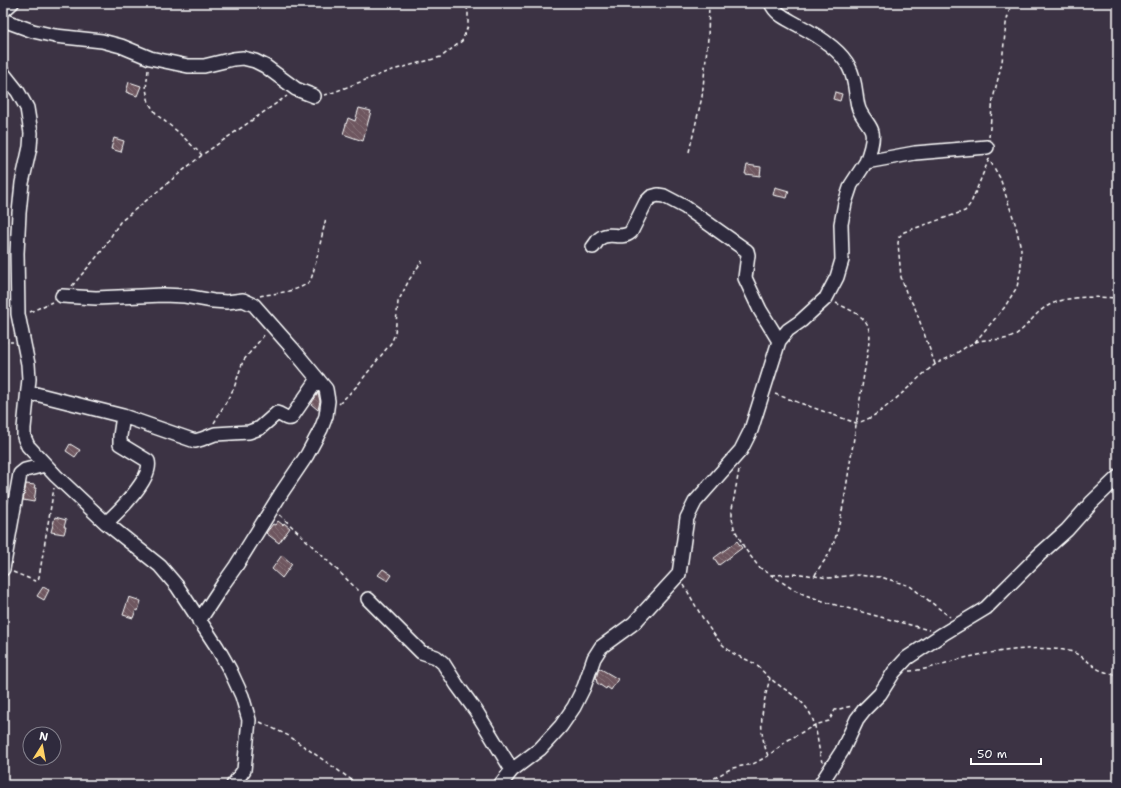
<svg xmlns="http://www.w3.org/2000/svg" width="1121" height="788" viewBox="0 0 1121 788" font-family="'Shantell Sans',sans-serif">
  <defs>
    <pattern id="building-back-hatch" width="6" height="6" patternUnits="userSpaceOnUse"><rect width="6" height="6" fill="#6e575e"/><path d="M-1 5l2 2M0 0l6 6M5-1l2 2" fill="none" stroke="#847076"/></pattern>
  </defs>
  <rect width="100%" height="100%" fill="#3c3344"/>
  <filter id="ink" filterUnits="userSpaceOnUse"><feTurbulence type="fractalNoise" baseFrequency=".025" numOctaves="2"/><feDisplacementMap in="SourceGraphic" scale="8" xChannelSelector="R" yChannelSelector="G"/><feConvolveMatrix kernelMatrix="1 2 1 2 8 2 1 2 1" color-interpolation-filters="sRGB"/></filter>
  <g filter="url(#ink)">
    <path fill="url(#building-back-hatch)" stroke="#fff" d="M 129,82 L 141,86 L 137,96 L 126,92 Z
      M 835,92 L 842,94 L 840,101 L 833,99 Z
      M 359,108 L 371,111 L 363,141 L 343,134 L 348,118 L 355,121 Z
      M 114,138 L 124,141 L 121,152 L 111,149 Z
      M 747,165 L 761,167 L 760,176 L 745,174 Z
      M 775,187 L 789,191 L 787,198 L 773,195 Z
      M 318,393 L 320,401 L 318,410 L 311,404 Z
      M 70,444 L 80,450 L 75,457 L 66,451 Z
      M 26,484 L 35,485 L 34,488 L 36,488 L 34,502 L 23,500 Z
      M 55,517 L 66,520 L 64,527 L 66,527 L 64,534 L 51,532 Z
      M 278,521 L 283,525 L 284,523 L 290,528 L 279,543 L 266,533 L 273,524 L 275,525 Z
      M 737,541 L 742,548 L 719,565 L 714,558 Z
      M 282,555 L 292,564 L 282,578 L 272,569 Z
      M 383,569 L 392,575 L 388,581 L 378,575 Z
      M 43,587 L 49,590 L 44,600 L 37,596 Z
      M 129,597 L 141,601 L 138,611 L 136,610 L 133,618 L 123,615 Z
      M 599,668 L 618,679 L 611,690 L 607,687 L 606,689 L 597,683 L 596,678 Z"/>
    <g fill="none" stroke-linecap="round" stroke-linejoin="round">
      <defs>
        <path id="minor" d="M 771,3 C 776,15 788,19 798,25 C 815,34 841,50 849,67 C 856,80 855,93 858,106 C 860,116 871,125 872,132 C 874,141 869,154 866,162
          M 3,11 L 12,3
          M 3,20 L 33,31 L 55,36 L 102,41 L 121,46 L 150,58 L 188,66 L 204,66 L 233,59 L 243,58 L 255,61 L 265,66 L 296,89 L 314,96
          M 3,73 L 18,92 L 27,108 L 31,133 L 30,147 L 22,183 L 19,213 L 17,253 L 18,314 L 28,364 L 29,379 L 24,428 L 24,437 L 28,446 L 56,476 L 106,523 L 160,566 L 177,586 L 217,647 L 230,670 L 242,696 L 249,720 L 244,770 L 233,785
          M 593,247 C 595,245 597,241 599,239 C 609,230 621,241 631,232 L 646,202 L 651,197 L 658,195 L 664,196 L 685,207 L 747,251 L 748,255 L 745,278 L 760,310 L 779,341
          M 62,296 L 96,298 L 163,295 L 185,296 L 213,301 L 227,302 L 243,300 L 254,305 L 292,348 L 326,389 L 328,401 L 326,416 L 321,429 L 307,455 L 282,492 L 236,566 L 224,583 L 199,621
          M 28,392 L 123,416 L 195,441 L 202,439 L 215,434 L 249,432 L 260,428 L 277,413 C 282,414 286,420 291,418 L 318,379
          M 106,523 C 118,512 153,478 148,461 L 120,444 L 120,436 L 123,416
          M 3,569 L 20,474 L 25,470 L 41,466 L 42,461
          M 368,599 L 421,652 L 436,657 L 443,663 L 457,685 L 476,711 L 512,770
          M 500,785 L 512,770 L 540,749 L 561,726 L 574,707 L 584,687 L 594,658 L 601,647 L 634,623 L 679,574 L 687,518 L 695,502 L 741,450 L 751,430 L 779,341 L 788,330 L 801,321 L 826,298 L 837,277 L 842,260 L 841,224 L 845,203 L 851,185 L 866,162 L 915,153 L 987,147
          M 820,785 L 842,751 L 857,719 L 864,710 L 880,694 L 894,672 L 907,658 L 943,634 L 986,608 L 1040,554 L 1067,530 L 1091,503 L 1118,477"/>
      </defs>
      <use href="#minor" stroke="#fff" stroke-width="16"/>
      <path stroke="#fff" stroke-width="1.5" stroke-dasharray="4 3" stroke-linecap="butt" d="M 148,70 L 146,89 L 149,103 L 157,115 L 177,131 L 202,155
        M 324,95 L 329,94 L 389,71 L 441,57 L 462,41 L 468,26 L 468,11 L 465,3
        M 989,137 L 993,99 L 1002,62 L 1006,24 L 1011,3
        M 689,152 L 702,97 L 708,38 L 709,3
        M 72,286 L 101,252 L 120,222 L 202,155 L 287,96
        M 260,296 C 275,293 299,292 310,281 C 313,278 324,226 326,218
        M 30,312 L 52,302
        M 3,342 L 13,342
        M 975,342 L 1004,308 L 1017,287 L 1021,268 L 1021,249 L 1016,226 L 1000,178 L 989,159
        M 935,364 L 915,308 L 906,292 L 901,277 L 898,243 L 899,237 L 904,232 L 965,211 L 971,203 L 989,159
        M 775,394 L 856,423 C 880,419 913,381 933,366 C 938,362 944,360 950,357 C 958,353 967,345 976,342 C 986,338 999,341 1009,338 C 1021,334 1030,320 1039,312 C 1059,294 1093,297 1118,298
        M 339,404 L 357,386 L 391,343 L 395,334 L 398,302 L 409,280 L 422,261
        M 214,423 L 234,388 L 243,361 L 265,334
        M 739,470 L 732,509 L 732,518 L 734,528 L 745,549 L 759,567 L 791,588 L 805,595 L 832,604 L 929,630
        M 280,515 L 359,591
        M 13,572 L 35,581 L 38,580 L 39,577 L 54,488
        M 772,575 L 801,574 L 829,578 L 855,575 L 881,577 L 910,586 L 950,617
        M 815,575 C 818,569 823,563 827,557 C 837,540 840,520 844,501 L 870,336 C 869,333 869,329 868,326 C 864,315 846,308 836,303
        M 684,585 C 696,606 711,637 731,652 C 738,657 747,659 755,664 C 761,669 765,674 771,679 C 782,689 799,696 808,710 C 818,725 817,745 822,762
        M 909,671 C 930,670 948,661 969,657 C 995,651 1044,645 1069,651 C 1080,654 1087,661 1095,667 C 1101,672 1111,673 1118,676
        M 260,722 L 289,736 L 359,785
        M 768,756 C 757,726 762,709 770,678
        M 702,785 L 732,768 L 753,764 L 768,756 L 788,740 L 815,725 L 829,721 L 835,710 L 852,706"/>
      <use href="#minor" stroke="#2f2a3d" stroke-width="13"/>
    </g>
  </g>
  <rect width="1121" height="788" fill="none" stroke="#2f2a3d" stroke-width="16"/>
  <rect x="8" y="8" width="1105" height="772" fill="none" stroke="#fff" stroke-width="1.5" filter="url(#ink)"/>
  <g transform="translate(42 746) rotate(11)"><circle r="19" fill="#2f2a3d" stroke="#827f8b"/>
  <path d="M0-3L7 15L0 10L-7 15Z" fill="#ffd166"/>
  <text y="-6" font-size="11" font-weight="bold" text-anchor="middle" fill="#ffffff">N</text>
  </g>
  <path d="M971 758v6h70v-6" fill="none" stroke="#ffffff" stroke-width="2"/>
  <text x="977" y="758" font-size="12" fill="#ffffff" stroke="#2f2a3d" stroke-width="3" paint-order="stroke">50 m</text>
</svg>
